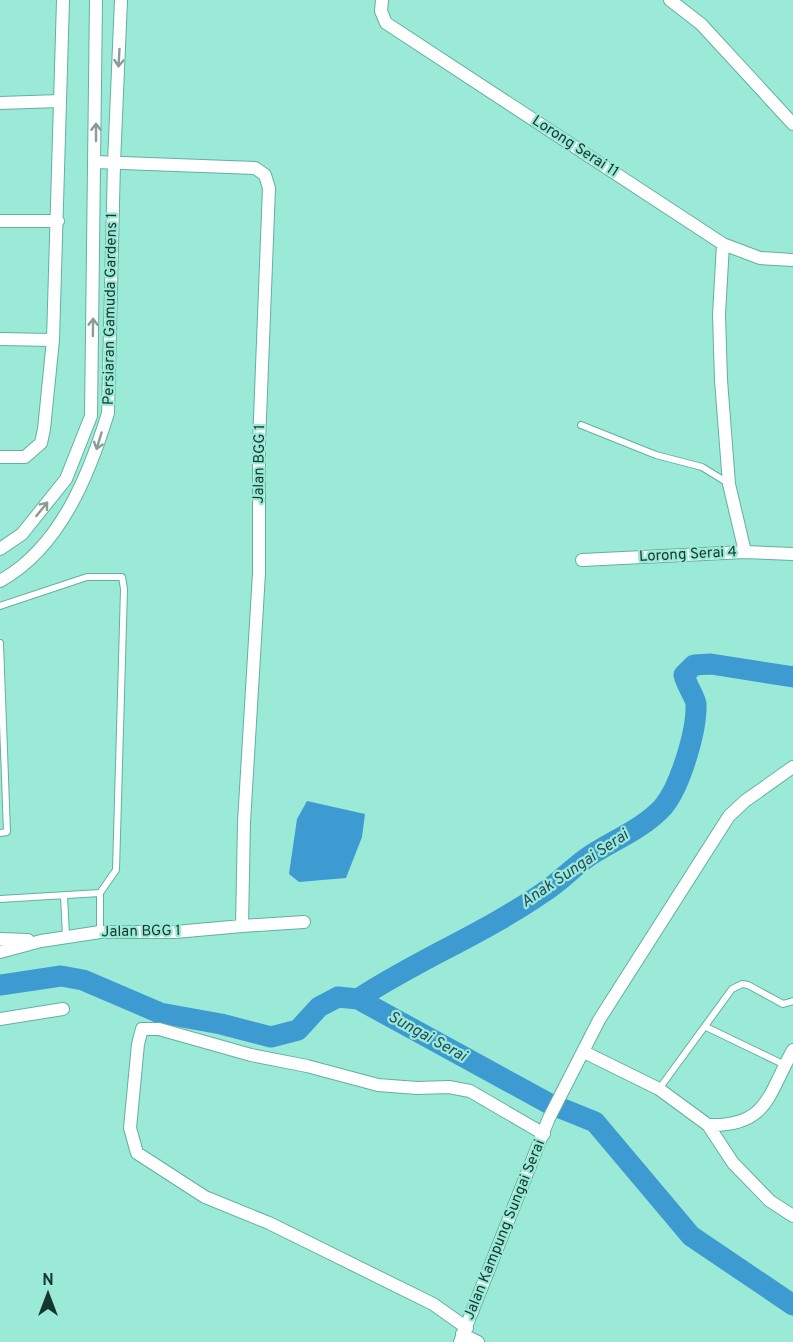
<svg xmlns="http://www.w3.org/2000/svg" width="793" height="1342" viewBox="0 0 793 1342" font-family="Overpass,sans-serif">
  <rect width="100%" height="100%" fill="#9aead7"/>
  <path fill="#3d9bd1" d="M 307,801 L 365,814 L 362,837 L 346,878 L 299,882 L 289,874 L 297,819 Z"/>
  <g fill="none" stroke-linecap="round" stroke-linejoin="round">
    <path stroke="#3d9bd1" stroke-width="21" d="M 0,985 L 61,976 L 83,980 L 160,1013 L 221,1024 L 271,1037 L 298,1030 L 319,1007 L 338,997 L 358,999 L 548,1103 L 595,1122 L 691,1236 L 793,1305
      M 358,999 C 417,960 485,933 544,892 C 561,881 574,866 591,855 C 614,840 644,828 663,807 C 680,787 697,731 696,704 C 696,699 686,684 684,675 L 694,665 L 711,664 L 793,677"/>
    <defs>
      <path id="service" d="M 581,425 L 656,455 L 702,467 L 728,483
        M 0,606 L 87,577 L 122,577 L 124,589 L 116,870 L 100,893 L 100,932
        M 0,643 L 7,832 L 0,833
        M 64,896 L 66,936
        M 0,899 L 100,893
        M 706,1027 L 785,1065
        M 659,1089 L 732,989 L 742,984 L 748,985 L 783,1004 L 793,1001"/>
      <path id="minor" d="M 382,0 L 381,11 L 386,23 L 723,244 L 760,258 L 793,260
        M 670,0 L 701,24 L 793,124
        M 0,103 L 60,101
        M 96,162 L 255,168 L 265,175 L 269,188 L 259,443 L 259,573 L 244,822 L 242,926
        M 0,221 L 58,221
        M 723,244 L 719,315 L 721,380 L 729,484 L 745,552
        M 0,339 L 53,340
        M 0,457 L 25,457 L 41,443 L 44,429 L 53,340 L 63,0
        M 0,549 L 22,534 L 66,479 L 91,416 L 96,0
        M 582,560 L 745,552 L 793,554
        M 0,581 C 60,548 89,475 108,413 L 114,163 L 121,0
        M 0,939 L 28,940
        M 0,952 L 41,941 L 100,932 L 175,932 L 242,926 L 304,922
        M 0,1019 L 63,1009
        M 584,1052 L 659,1089 L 708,1125 L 733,1163 L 770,1201 L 793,1216
        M 708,1125 C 768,1127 768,1094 793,1050
        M 467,1328 L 433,1304 L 269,1223 L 205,1197 L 137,1153 L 130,1128 L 138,1044 L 142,1029 L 159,1029 L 251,1055 L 307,1066 L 378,1085 L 417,1088 L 449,1087 L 470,1091 L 544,1134
        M 462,1334 L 478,1342
        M 460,1342 L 549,1118 L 599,1020 L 729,816 L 745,801 L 793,767"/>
    </defs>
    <use href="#service" stroke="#62b19f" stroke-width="8"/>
    <use href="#minor" stroke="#62b19f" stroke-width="14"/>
    <use href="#service" stroke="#fff" stroke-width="6"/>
    <use href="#minor" stroke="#fff" stroke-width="12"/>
  </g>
  <defs><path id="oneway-shaft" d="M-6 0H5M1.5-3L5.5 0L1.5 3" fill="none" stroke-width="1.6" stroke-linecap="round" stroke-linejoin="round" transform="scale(1.5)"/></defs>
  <g stroke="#8a9b98">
    <use href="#oneway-shaft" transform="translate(119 58) rotate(93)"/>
    <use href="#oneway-shaft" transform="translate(96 132) rotate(-90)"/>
    <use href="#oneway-shaft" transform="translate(93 327) rotate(-89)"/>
    <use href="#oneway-shaft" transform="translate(99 441) rotate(107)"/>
    <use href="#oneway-shaft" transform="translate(42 509) rotate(-51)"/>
  </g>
  <g text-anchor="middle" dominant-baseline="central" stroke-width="4.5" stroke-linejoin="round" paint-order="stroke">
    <g font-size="15" fill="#163730" stroke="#9aead7">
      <text transform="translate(575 147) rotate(33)">Lorong Serai 11</text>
      <text transform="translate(111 309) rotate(-89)">Persiaran Gamuda Gardens 1</text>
      <text transform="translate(260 464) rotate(-89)">Jalan BGG 1</text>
      <text transform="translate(688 555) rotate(-3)">Lorong Serai 4</text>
      <text transform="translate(141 932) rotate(-1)">Jalan BGG 1</text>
      <text transform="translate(505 1230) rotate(-68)">Jalan Kampung Sungai Serai</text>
    </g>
    <g font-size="16" font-style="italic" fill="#244a62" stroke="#9aead7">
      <text transform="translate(575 869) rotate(-34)">Anak Sungai Serai</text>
      <text transform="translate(427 1037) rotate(29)">Sungai Serai</text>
    </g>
  </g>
  <g transform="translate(48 1294)" stroke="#9aead7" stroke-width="4.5" paint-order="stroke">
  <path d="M0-4.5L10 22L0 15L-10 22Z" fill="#163730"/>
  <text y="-9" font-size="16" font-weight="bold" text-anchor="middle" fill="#163730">N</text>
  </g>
</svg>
